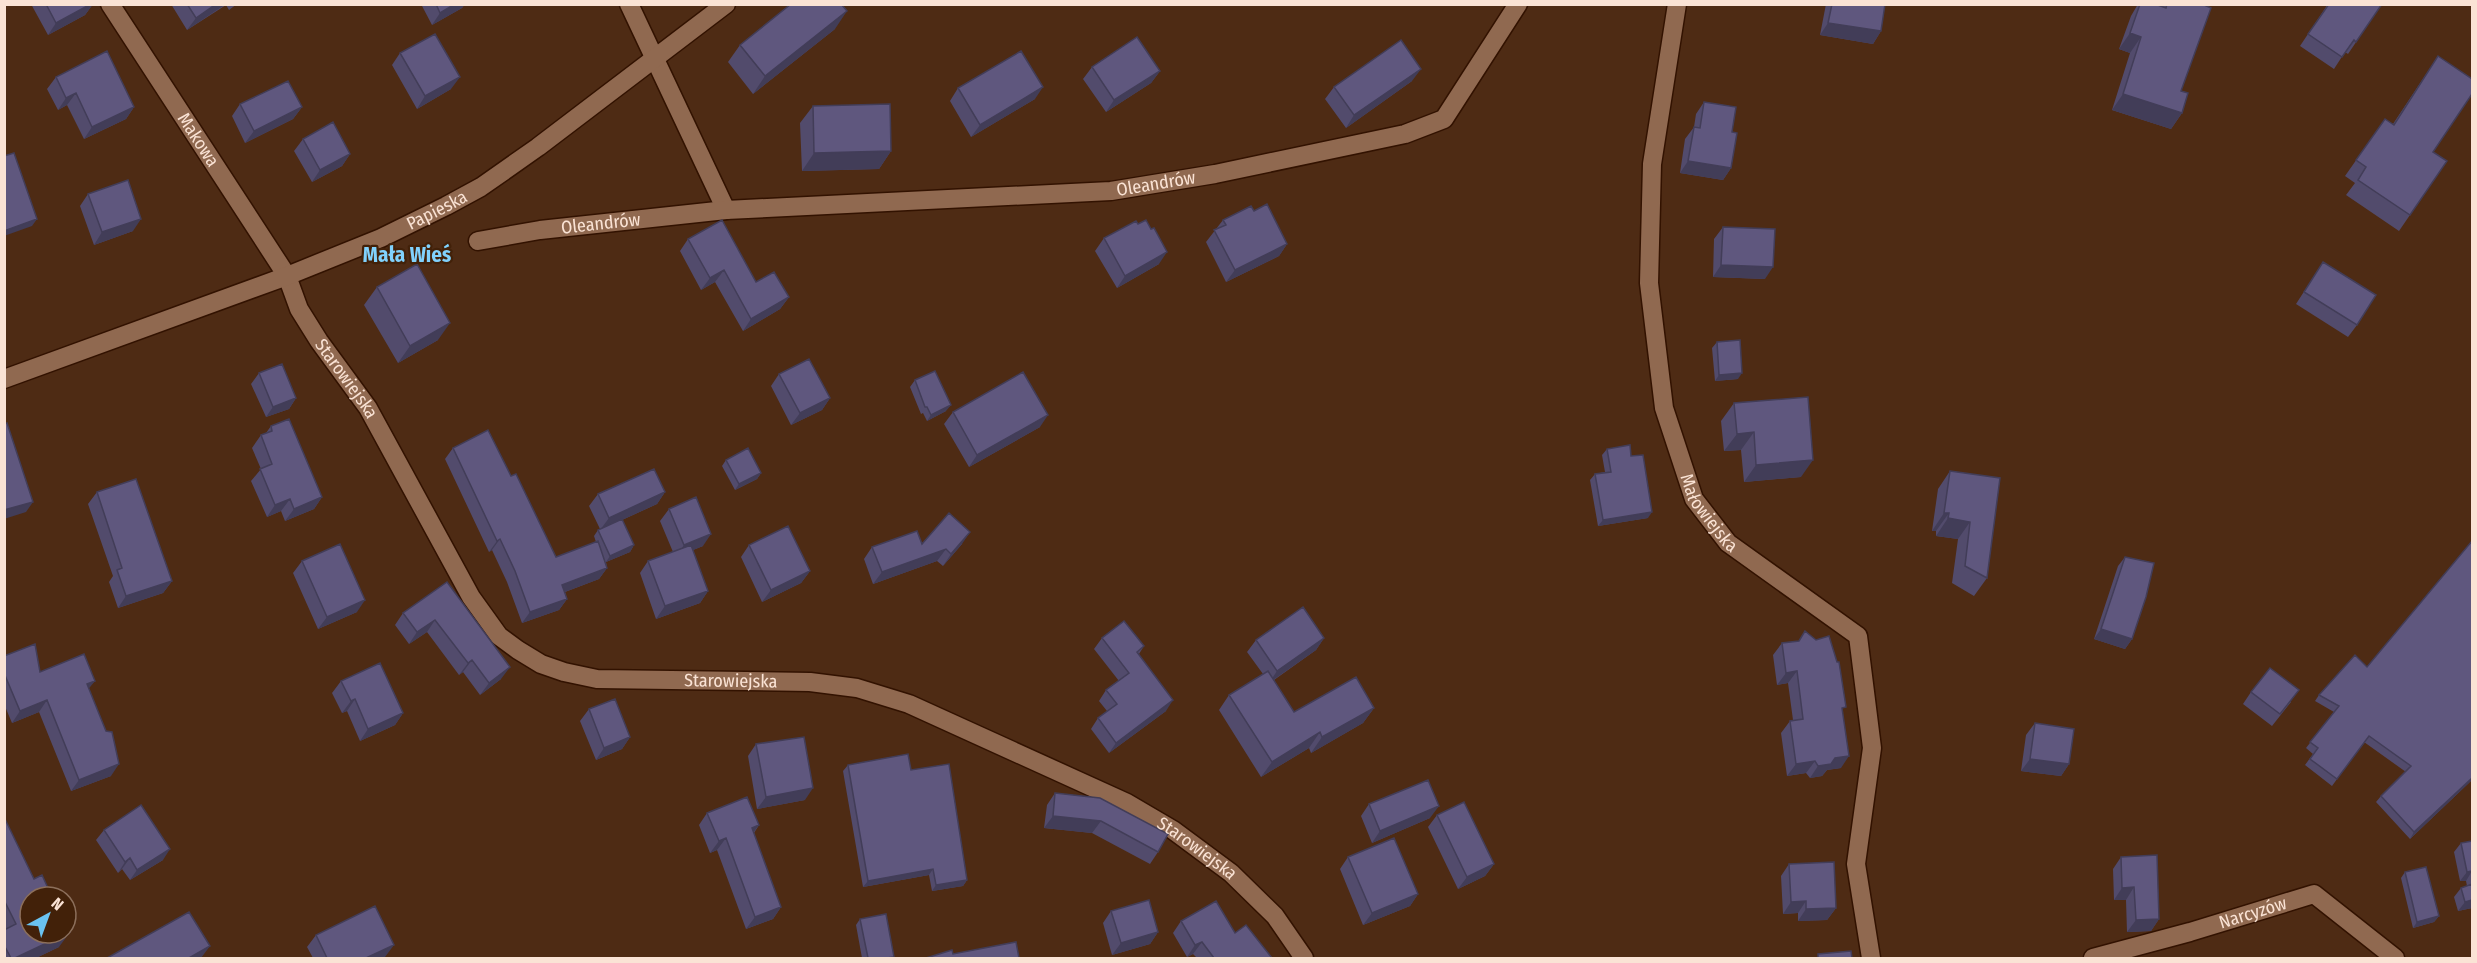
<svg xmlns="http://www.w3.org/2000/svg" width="2477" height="963" viewBox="0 0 2477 963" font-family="'Fira Sans Condensed',sans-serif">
  <rect width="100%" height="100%" fill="#4e2b14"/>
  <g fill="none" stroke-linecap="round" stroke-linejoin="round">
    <defs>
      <g id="street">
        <path id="s1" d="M 110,4 L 287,276 L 299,309 L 319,341 L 368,408 L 471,597 L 499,636 L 518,650 L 541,664 L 564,672 L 597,679 L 810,682 L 857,688 L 909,704 L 1127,803 L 1173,830 L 1231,873 L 1275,916 L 1304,958"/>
        <path d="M 629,4 L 726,210"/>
        <path id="s2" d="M 1677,4 L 1652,164 L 1649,283 L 1664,408 L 1694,499 L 1728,543 L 1858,636 L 1872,748 L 1856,864 L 1871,958"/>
        <path id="s3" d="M 478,241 L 540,230 L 726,210 L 1111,191 L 1215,174 L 1405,134 L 1444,119 L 1518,4"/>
        <path id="s4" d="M 2093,958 L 2190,932 L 2314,894 L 2395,958"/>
      </g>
      <g id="secondary">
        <path id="s5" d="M 4,379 L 287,276 L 381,238 L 446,206 L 481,187 L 538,147 L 726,4"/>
      </g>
    </defs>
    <use href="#street" stroke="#321200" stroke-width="21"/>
    <use href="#secondary" stroke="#321200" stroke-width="21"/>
    <use href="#street" stroke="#906950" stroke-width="18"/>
    <use href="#secondary" stroke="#906950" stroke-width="18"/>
  </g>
  <path fill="#524b6c" d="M 31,4 L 93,4 L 85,15 L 48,35 Z
    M 171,4 L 237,4 L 229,10 L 226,5 L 187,30 Z
    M 421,4 L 465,4 L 462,8 L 432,25 Z
    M 1826,4 L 1885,4 L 1881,31 L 1873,44 L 1820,35 Z
    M 2138,4 L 2155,4 L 2162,7 L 2164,4 L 2202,4 L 2181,91 L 2182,113 L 2171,129 L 2112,110 L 2130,53 L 2119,49 L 2131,16 Z
    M 2328,4 L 2382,4 L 2348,54 L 2345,52 L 2334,69 L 2300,46 Z
    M 835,29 L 753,94 L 728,62 L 740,45 Z
    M 400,53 L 451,89 L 417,109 L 392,65 Z
    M 2438,56 L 2433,152 L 2447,161 L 2399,231 L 2346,195 L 2355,183 L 2345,176 L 2385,119 L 2393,124 Z
    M 1092,67 L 1160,71 L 1151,83 L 1106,112 L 1083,79 Z
    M 56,77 L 134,107 L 126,119 L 84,139 L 67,105 L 58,110 L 47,89 Z
    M 1412,81 L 1346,128 L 1325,99 L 1334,87 Z
    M 958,88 L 1035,99 L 971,137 L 950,101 Z
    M 1704,102 L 1731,168 L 1723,180 L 1680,173 L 1685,139 L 1694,127 L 1696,114 Z
    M 240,104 L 302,107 L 293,119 L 245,143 L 232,116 Z
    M 813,106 L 891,151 L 879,169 L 802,171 L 800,123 Z
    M 303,139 L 350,154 L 342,166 L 312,182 L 294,151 Z
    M 88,194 L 133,231 L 94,245 L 80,206 Z
    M 1254,211 L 1287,244 L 1279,256 L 1226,282 L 1206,242 L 1223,220 Z
    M 1723,227 L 1765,279 L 1713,277 L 1714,239 Z
    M 1104,238 L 1159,264 L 1117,288 L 1095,251 Z
    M 688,239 L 756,282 L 789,297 L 780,309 L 743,331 L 715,282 L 701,290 L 680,251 Z
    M 2323,262 L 2357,325 L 2348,337 L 2296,304 Z
    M 377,287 L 438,340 L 398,363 L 364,305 Z
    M 1717,342 L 1738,379 L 1715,381 L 1712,348 Z
    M 259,373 L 296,398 L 289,409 L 266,417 L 251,384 Z
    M 779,374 L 830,398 L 822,410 L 791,425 L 771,386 Z
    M 915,380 L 946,411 L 927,421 L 923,413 L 921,414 L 910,387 Z
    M 1734,403 L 1801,477 L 1744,482 L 1741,450 L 1724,451 L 1721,421 Z
    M 953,412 L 1040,427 L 969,467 L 944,424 Z
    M 271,426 L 322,497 L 314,509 L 285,521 L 281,511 L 267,517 L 251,481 L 261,469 L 252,448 L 261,435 L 266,433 Z
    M 453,448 L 556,557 L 596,542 L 594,536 L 598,530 L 600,529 L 589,506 L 598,494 L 665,492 L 657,504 L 622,520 L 634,545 L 630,552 L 606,562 L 607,568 L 599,579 L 565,592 L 567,599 L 559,610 L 522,623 L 507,582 L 492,550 L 489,552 L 445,459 Z
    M 1607,449 L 1631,456 L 1648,518 L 1598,526 L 1590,480 L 1595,474 L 1605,472 L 1602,455 Z
    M 726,460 L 761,473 L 757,479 L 735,490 L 722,466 Z
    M 1950,471 L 2000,478 L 1987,578 L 1974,596 L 1952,583 L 1958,539 L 1936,536 L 1936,531 L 1932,531 L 1938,489 Z
    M 97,492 L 172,581 L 163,593 L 118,608 L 109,582 L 113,576 L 88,504 Z
    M 669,509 L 703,546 L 693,550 L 708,591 L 700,603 L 656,619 L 640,573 L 648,561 L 673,552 L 660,521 Z
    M 922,544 L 962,544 L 943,566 L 937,561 L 873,584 L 864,559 L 872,547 Z
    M 749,545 L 810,571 L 801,583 L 762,602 L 741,557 Z
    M 2125,557 L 2132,639 L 2125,649 L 2094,639 L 2118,566 Z
    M 302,561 L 357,612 L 318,629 L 293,573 Z
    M 447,582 L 501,679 L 480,695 L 463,672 L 459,675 L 427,632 L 409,644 L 395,625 L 403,613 Z
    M 1102,638 L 1144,646 L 1139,654 L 1166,711 L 1109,753 L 1091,729 L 1098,718 L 1107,711 L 1099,701 L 1106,690 L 1119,681 L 1094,649 Z
    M 1324,638 L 1316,650 L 1274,680 L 1294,712 L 1374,708 L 1363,723 L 1311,753 L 1309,748 L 1261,777 L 1219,710 L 1229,695 L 1263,674 L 1247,652 L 1256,640 Z
    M 1782,643 L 1843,712 L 1841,768 L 1827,770 L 1822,776 L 1810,778 L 1806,773 L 1787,776 L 1781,733 L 1790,721 L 1793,720 L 1788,683 L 1777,685 L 1773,655 Z
    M 4,656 L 40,672 L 89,689 L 111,776 L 71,791 L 39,712 L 12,723 L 4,704 Z
    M 341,681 L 403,713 L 395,725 L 360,741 L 347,711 L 342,713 L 332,693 Z
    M 2251,692 L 2291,702 L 2272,726 L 2243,704 Z
    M 2319,695 L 2472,780 L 2410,839 L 2376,802 L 2381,796 L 2406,772 L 2364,742 L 2332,786 L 2305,765 L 2313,754 L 2306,748 L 2334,712 L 2315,701 Z
    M 589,709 L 630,737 L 622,749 L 596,760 L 580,721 Z
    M 2035,723 L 2069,764 L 2061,776 L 2021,771 L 2026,735 Z
    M 756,744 L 805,800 L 757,809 L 748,756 Z
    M 848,765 L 911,770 L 967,880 L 963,886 L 932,891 L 929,875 L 863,887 L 843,771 Z
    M 1055,793 L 1158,852 L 1150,864 L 1092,833 L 1044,828 L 1047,805 Z
    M 1369,804 L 1430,818 L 1372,843 L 1361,816 Z
    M 707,813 L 759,825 L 754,833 L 781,907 L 773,919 L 746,929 L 717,850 L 710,853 L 699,825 Z
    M 1437,815 L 1494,864 L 1485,876 L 1458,889 L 1428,827 Z
    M 4,817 L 59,947 L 36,958 L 4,958 Z
    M 104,830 L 163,860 L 130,880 L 122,869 L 118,873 L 96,840 Z
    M 2472,841 L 2472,908 L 2458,911 L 2454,897 L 2461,888 L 2467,886 L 2466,881 L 2460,881 L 2454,852 L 2461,843 Z
    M 1348,857 L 1418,894 L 1410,906 L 1363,925 L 1340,869 Z
    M 2121,857 L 2159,919 L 2151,931 L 2127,932 L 2126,900 L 2114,900 L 2113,869 Z
    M 1789,864 L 1836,908 L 1827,920 L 1798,921 L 1798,913 L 1783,914 L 1781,876 Z
    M 2405,872 L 2439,916 L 2434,922 L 2413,928 L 2401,878 Z
    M 1111,911 L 1158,932 L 1150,944 L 1112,955 L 1103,923 Z
    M 860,919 L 893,958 L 862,958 L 856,925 Z
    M 1181,921 L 1272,958 L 1197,958 L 1193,954 L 1187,957 L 1173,933 Z
    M 316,935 L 385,957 L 382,958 L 313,958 L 307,947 Z"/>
  <path fill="#423d58" d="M 91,4 L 93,4 L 85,15 L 48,35 L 56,23 Z
    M 216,4 L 226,4 L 187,30 L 196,18 Z
    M 455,4 L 465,4 L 462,8 L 432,25 L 440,13 Z
    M 847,11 L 835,29 L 753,94 L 765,76 Z
    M 1828,23 L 1881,31 L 1873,44 L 1820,35 Z
    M 2130,33 L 2141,37 L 2130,53 L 2119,49 Z
    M 1421,69 L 1412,81 L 1346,128 L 1354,115 Z
    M 1160,71 L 1151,83 L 1106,112 L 1114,100 Z
    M 460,77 L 451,89 L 417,109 L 425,96 Z
    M 1043,87 L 1035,99 L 971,137 L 980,125 Z
    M 76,93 L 67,105 L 58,110 L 66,98 Z
    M 2123,94 L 2182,113 L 2171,129 L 2112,110 Z
    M 134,107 L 126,119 L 84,139 L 92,127 Z
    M 302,107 L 293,119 L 245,143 L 254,131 Z
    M 891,151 L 879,169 L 802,171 L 814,153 Z
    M 350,154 L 342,166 L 312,182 L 320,170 Z
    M 1688,161 L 1731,168 L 1723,180 L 1680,173 Z
    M 37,219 L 32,226 L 4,236 L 4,231 Z
    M 141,219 L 133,231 L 94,245 L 102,232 Z
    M 1287,244 L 1279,256 L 1226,282 L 1235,270 Z
    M 1167,252 L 1159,264 L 1117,288 L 1125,276 Z
    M 1721,265 L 1773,267 L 1765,279 L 1713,277 Z
    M 724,270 L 715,282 L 701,290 L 710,278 Z
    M 789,297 L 780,309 L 743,331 L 751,319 Z
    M 450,323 L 438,340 L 398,363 L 410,346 Z
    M 1742,373 L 1738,379 L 1715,381 L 1719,375 Z
    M 296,398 L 289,409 L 266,417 L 273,407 Z
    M 830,398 L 822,410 L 791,425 L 800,413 Z
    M 951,405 L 946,411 L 927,421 L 931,415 Z
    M 1048,415 L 1040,427 L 969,467 L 977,455 Z
    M 1754,432 L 1741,450 L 1724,451 L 1737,434 Z
    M 1813,460 L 1801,477 L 1744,482 L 1756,465 Z
    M 761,473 L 757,479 L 735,490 L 739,484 Z
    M 665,492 L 657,504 L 600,530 L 609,518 Z
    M 322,497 L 314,509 L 285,521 L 294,509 Z
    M 290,499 L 281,511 L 267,517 L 275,505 Z
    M 33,502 L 26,512 L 4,519 L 4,510 Z
    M 1652,512 L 1648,518 L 1598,526 L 1603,520 Z
    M 1944,513 L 1949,513 L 1936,531 L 1932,531 Z
    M 1948,518 L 1970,522 L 1958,539 L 1936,536 Z
    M 970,532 L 962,544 L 943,566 L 951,554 Z
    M 711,534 L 703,546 L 676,557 L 684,545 Z
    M 500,539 L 492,550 L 489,552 L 497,541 Z
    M 634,545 L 630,552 L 606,562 L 610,556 Z
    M 946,549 L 937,561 L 873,584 L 882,572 Z
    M 607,568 L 599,579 L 554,596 L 562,585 Z
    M 810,571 L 801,583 L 762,602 L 771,590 Z
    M 172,581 L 163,593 L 118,608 L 126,596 Z
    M 708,591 L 700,603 L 656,619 L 665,606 Z
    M 567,599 L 559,610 L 522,623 L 530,612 Z
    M 365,600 L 357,612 L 318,629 L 327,617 Z
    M 435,620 L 427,632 L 409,644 L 417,632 Z
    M 2101,629 L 2132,639 L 2125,649 L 2094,639 Z
    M 1324,638 L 1316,650 L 1269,683 L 1277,671 Z
    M 472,660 L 463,672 L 459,675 L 468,663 Z
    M 510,667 L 501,679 L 480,695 L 489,683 Z
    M 1797,671 L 1788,683 L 1777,685 L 1786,673 Z
    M 95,681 L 86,692 L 87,684 Z
    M 355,699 L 347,711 L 342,713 L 351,701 Z
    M 47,700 L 39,712 L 12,723 L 20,711 Z
    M 1173,700 L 1166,711 L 1109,753 L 1116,743 Z
    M 1374,708 L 1363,723 L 1311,753 L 1322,737 Z
    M 403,713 L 395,725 L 360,741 L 368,729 Z
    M 1320,732 L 1309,748 L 1261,777 L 1272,762 Z
    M 630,737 L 622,749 L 596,760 L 604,748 Z
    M 1849,756 L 1841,768 L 1827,770 L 1822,776 L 1810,778 L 1818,766 L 1835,758 Z
    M 2030,759 L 2069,764 L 2061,776 L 2021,771 Z
    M 1815,761 L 1806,773 L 1787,776 L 1796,764 Z
    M 119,764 L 111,776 L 71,791 L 79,780 Z
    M 2472,778 L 2472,780 L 2410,839 L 2414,832 Z
    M 813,788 L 805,800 L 757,809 L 766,797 Z
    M 1439,806 L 1430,818 L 1372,843 L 1380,831 Z
    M 1053,816 L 1101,821 L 1092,833 L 1044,828 Z
    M 759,825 L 750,837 L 752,828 Z
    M 726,838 L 717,850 L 710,853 L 719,841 Z
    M 170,849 L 163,860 L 130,880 L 137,870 Z
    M 130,858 L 122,869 L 118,873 L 125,862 Z
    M 1494,864 L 1485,876 L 1458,889 L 1467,877 Z
    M 933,869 L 929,875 L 863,887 L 868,881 Z
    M 2472,871 L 2466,881 L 2460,881 L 2467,872 Z
    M 967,880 L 963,886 L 932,891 L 936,885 Z
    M 2134,887 L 2126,900 L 2114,900 L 2122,888 Z
    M 1418,894 L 1410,906 L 1363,925 L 1372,913 Z
    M 2472,900 L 2472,908 L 2458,911 L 2465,902 Z
    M 1806,901 L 1798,913 L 1783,914 L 1791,902 Z
    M 781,907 L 773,919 L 746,929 L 755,917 Z
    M 1836,908 L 1827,920 L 1798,921 L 1806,909 Z
    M 2439,916 L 2434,922 L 2413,928 L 2417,922 Z
    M 2159,919 L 2151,931 L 2127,932 L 2136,920 Z
    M 70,932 L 59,947 L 36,958 L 15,958 Z
    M 1158,932 L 1150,944 L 1112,955 L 1121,943 Z
    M 1202,942 L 1193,954 L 1187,957 L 1195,945 Z
    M 394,945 L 385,957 L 382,958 L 366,958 Z
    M 210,946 L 201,958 L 189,958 Z"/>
  <path fill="#5f577e" stroke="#423d58" stroke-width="1.5" d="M 46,4 L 91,4 L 56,23 Z
    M 187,4 L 216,4 L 196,18 Z
    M 436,4 L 455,4 L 440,13 Z
    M 791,4 L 841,4 L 847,11 L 765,76 L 740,45 Z
    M 1832,4 L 1885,4 L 1881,31 L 1828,23 Z
    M 2140,4 L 2155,4 L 2166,8 L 2167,4 L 2202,4 L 2211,8 L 2181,91 L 2188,93 L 2182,113 L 2123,94 L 2141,37 L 2130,33 Z
    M 2329,4 L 2382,4 L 2356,42 L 2354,40 L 2342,57 L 2308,34 Z
    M 435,34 L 460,77 L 425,96 L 400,53 Z
    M 1137,37 L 1160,71 L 1114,100 L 1092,67 Z
    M 1401,40 L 1421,69 L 1354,115 L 1334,87 Z
    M 107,51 L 134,107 L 92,127 L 76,93 L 66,98 L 56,77 Z
    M 1021,51 L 1043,87 L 980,125 L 958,88 Z
    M 2438,56 L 2472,79 L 2472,94 L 2433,152 L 2447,161 L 2410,215 L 2358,180 L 2366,167 L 2356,160 L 2385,119 L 2394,125 Z
    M 288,81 L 302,107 L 254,131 L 240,104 Z
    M 1704,102 L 1736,107 L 1732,132 L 1737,133 L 1731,168 L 1688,161 L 1694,127 L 1700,128 Z
    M 890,104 L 891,151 L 814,153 L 813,106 Z
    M 333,122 L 350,154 L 320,170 L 303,139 Z
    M 14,153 L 37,219 L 4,231 L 4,156 Z
    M 128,180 L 141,219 L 102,232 L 88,194 Z
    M 1267,204 L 1287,244 L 1235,270 L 1214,230 L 1226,225 L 1223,220 L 1251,206 L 1254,211 Z
    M 722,220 L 756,282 L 774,272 L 789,297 L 751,319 L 724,270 L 710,278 L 688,239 Z
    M 1146,220 L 1151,229 L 1154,228 L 1167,252 L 1125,276 L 1104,238 L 1136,221 L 1138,224 Z
    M 1723,227 L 1775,229 L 1773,267 L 1721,265 Z
    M 2323,262 L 2376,295 L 2357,325 L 2304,292 Z
    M 417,264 L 450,323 L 410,346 L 377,287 Z
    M 1740,340 L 1742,373 L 1719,375 L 1717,342 Z
    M 809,359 L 830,398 L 800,413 L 779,374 Z
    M 282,364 L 296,398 L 273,407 L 259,373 Z
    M 935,371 L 951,405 L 931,415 L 927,407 L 925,407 L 915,380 Z
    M 1023,372 L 1048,415 L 977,455 L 953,412 Z
    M 1808,397 L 1813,460 L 1756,465 L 1754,432 L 1737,434 L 1734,403 Z
    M 289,419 L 322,497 L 294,509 L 290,499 L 275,505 L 260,469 L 272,464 L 261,435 L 272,431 L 271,426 Z
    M 7,423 L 33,502 L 4,510 L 4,424 Z
    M 488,430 L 511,476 L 516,474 L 556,557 L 598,541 L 607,568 L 562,585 L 567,599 L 530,612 L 515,571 L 500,539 L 497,541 L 453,448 Z
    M 1630,445 L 1631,456 L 1643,455 L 1652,512 L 1603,520 L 1595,474 L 1611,472 L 1607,449 Z
    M 748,448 L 761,473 L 739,484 L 726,460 Z
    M 654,469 L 665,492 L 609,518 L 598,494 Z
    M 1950,471 L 2000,478 L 1987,578 L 1965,566 L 1970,522 L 1948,518 L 1949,513 L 1944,513 Z
    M 136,479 L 172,581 L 126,596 L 117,570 L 122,568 L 97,492 Z
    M 696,497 L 711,534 L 684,545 L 669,509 Z
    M 949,513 L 970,532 L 951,554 L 946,549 L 882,572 L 872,547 L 917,531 L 922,544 Z
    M 622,519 L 634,545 L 610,556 L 598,530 Z
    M 788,526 L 810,571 L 771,590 L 749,545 Z
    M 2472,541 L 2472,778 L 2414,832 L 2381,796 L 2411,766 L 2369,736 L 2337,779 L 2310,759 L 2318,748 L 2310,742 L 2339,706 L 2319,695 L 2355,655 L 2367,667 Z
    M 340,544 L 365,600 L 327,617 L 302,561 Z
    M 691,545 L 708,591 L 665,606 L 648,561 Z
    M 2125,557 L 2154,563 L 2146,597 L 2132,639 L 2101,629 Z
    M 447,582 L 510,667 L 489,683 L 472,660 L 468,663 L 435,620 L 417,632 L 403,613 Z
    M 1303,607 L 1324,638 L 1277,671 L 1256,640 Z
    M 1124,621 L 1144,646 L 1137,652 L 1173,700 L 1116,743 L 1098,718 L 1117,704 L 1106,690 L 1129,673 L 1102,638 Z
    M 1805,631 L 1816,640 L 1829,636 L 1837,662 L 1839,662 L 1846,707 L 1842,708 L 1849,756 L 1835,758 L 1831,764 L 1818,766 L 1815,761 L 1796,764 L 1790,721 L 1803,719 L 1797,671 L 1786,673 L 1782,643 L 1799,641 Z
    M 35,644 L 40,672 L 84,654 L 95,681 L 87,684 L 106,731 L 112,732 L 119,764 L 79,780 L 47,700 L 20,711 L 4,673 L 4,656 Z
    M 380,663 L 403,713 L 368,729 L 355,699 L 351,701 L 341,681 Z
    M 2270,668 L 2299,690 L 2280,714 L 2251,692 Z
    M 1268,671 L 1294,712 L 1356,677 L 1374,708 L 1322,737 L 1320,732 L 1272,762 L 1229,695 Z
    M 615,699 L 630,737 L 604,748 L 589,709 Z
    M 2035,723 L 2074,729 L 2069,764 L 2030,759 Z
    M 804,737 L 813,788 L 766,797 L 756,744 Z
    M 908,754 L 911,770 L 949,764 L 967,880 L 936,885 L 933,869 L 868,881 L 848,765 Z
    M 1428,780 L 1439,806 L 1380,831 L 1369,804 Z
    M 1055,793 L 1100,798 L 1168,834 L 1158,852 L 1101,821 L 1053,816 Z
    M 747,797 L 759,825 L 752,828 L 781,907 L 755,917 L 726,838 L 719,841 L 707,813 Z
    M 1464,802 L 1494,864 L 1467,877 L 1437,815 Z
    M 141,805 L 170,849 L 137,870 L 130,858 L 125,862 L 104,830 Z
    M 4,817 L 34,879 L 42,875 L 52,897 L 30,897 L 30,933 L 66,933 L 66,924 L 70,932 L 15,958 L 11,958 L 4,945 L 4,930 L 16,924 L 4,900 Z
    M 1394,838 L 1418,894 L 1372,913 L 1348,857 Z
    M 2472,841 L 2472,874 L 2472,871 L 2467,872 L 2461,843 Z
    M 2157,855 L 2159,919 L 2136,920 L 2134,887 L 2122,888 L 2121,857 Z
    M 1834,862 L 1836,908 L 1806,909 L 1806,901 L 1791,902 L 1789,864 Z
    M 2426,867 L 2439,916 L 2417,922 L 2405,872 Z
    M 2472,884 L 2472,900 L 2465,902 L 2461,888 Z
    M 1149,900 L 1158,932 L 1121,943 L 1111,911 Z
    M 1216,901 L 1235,933 L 1246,925 L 1272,958 L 1214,958 L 1202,942 L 1195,945 L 1181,921 Z
    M 375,906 L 394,945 L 366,958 L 327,958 L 316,935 Z
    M 189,912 L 210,946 L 189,958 L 107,958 Z
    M 886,914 L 894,957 L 887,958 L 868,958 L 860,919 Z
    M 1016,942 L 1019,958 L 926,958 L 952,950 L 953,954 Z
    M 1851,951 L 1852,958 L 1818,958 L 1818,954 Z"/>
  <g text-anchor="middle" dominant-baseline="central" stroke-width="4.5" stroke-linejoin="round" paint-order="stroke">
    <g font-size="18" fill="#fae3d5" stroke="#422109">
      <text stroke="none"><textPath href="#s1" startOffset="162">Makowa</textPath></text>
      <text stroke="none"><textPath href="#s3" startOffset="681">Oleandrów</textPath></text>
      <text stroke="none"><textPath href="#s5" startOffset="465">Papieska</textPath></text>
      <text stroke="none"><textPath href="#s3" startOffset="124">Oleandrów</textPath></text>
      <text stroke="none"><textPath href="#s1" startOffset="444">Starowiejska</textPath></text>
      <text stroke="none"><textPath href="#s2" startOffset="522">Małowiejska</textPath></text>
      <text stroke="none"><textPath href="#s1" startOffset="986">Starowiejska</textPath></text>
      <text stroke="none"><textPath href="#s1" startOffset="1490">Starowiejska</textPath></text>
      <text stroke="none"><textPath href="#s4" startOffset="166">Narcyzów</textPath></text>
    </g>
    <g font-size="21" font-weight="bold" fill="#81d2fd" stroke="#422109">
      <text x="407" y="255">Mała Wieś</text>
    </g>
  </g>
  <rect width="2477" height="963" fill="none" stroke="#fae3d5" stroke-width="12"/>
  <g transform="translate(48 915) rotate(41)"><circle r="28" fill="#422109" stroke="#8c6f5b" stroke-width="1.5"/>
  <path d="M0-4.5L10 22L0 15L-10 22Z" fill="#6ac3f1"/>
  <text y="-9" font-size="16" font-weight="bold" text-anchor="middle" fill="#fae3d5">N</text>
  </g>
</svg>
